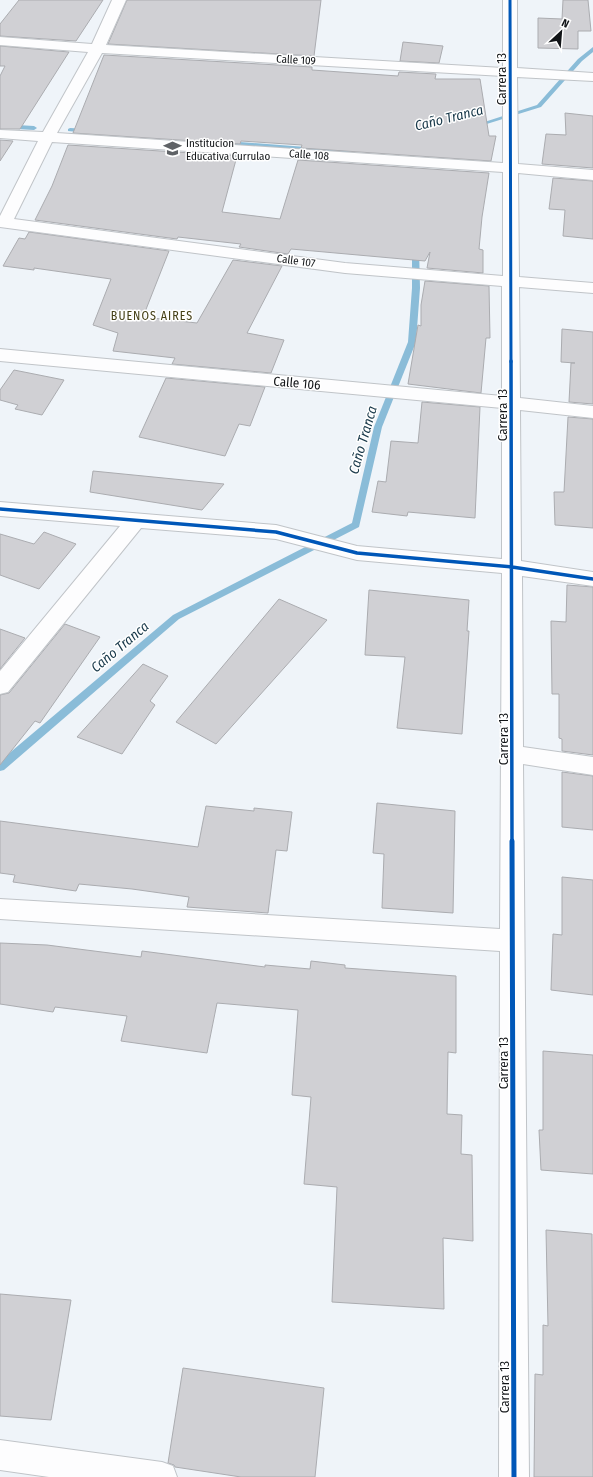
<svg xmlns="http://www.w3.org/2000/svg" width="593" height="1477" viewBox="0 0 593 1477" font-family="'Fira Sans Condensed',sans-serif">
  <rect width="100%" height="100%" fill="#eff4f9"/>
  <g fill="none" stroke-linecap="round" stroke-linejoin="round">
    <path fill="#8abcd8" fill-rule="evenodd" d="M 593,47 L 593,52 L 582,61 L 541,107 L 477,127 L 472,126 L 537,105 L 578,59 Z
      M 0,124 L 34,126 L 37,128 L 34,130 L 0,128 Z
      M 70,128 L 87,129 L 90,131 L 87,133 L 68,131 L 68,129 Z
      M 226,141 L 332,149 L 352,148 L 355,150 C 347,157 240,148 224,144 L 224,142 Z
      M 412,245 L 415,245 L 419,247 L 420,288 L 416,342 L 382,427 L 359,527 L 179,619 L 4,770 L 0,771 L 0,761 L 173,615 L 352,523 L 374,427 L 408,342 L 412,288 Z"/>
  </g>
  <path fill="#d0d0d4" stroke="#abacb0" d="M 19,0 L 103,0 L 76,41 L 0,36 L 0,24 Z
    M 127,0 L 321,0 L 314,56 L 108,44 Z
    M 563,0 L 588,0 L 591,31 L 578,31 L 578,49 L 538,48 L 538,18 L 562,19 Z
    M 403,42 L 443,46 L 439,63 L 400,61 Z
    M 0,46 L 69,52 L 20,129 L 0,129 L 0,76 L 5,66 L 0,66 Z
    M 104,55 L 312,67 L 312,70 L 398,76 L 399,72 L 436,74 L 435,79 L 480,79 L 489,136 L 496,136 L 491,161 L 301,148 L 302,145 L 241,141 L 240,144 L 73,133 Z
    M 565,113 L 593,116 L 593,168 L 542,164 L 546,134 L 566,135 Z
    M 0,140 L 13,141 L 0,161 Z
    M 68,145 L 237,156 L 222,212 L 280,219 L 298,160 L 489,173 L 482,217 L 479,249 L 483,250 L 483,273 L 427,268 L 430,252 L 425,261 L 291,249 L 288,254 L 239,247 L 241,244 L 178,237 L 177,239 L 35,220 L 52,186 Z
    M 553,178 L 593,181 L 593,239 L 563,236 L 565,210 L 549,209 Z
    M 29,232 L 169,251 L 143,317 L 197,323 L 233,260 L 282,266 L 247,333 L 284,340 L 271,373 L 172,364 L 175,358 L 113,351 L 118,333 L 93,325 L 111,279 L 34,268 L 34,270 L 3,266 L 19,238 L 25,239 Z
    M 425,281 L 489,286 L 490,338 L 486,338 L 481,393 L 408,384 L 418,325 L 421,326 L 421,305 Z
    M 562,329 L 593,332 L 593,404 L 569,402 L 571,363 L 575,363 L 561,362 Z
    M 14,370 L 64,380 L 42,415 L 15,409 L 18,405 L 0,400 L 0,390 Z
    M 166,378 L 265,387 L 250,426 L 239,424 L 225,456 L 139,437 Z
    M 422,402 L 480,407 L 475,518 L 408,512 L 407,516 L 372,512 L 378,481 L 386,482 L 391,441 L 418,443 Z
    M 568,417 L 593,419 L 593,528 L 555,525 L 554,492 L 564,492 Z
    M 93,471 L 224,484 L 202,510 L 90,492 Z
    M 44,532 L 76,544 L 39,589 L 0,575 L 0,534 L 34,544 Z
    M 567,585 L 593,587 L 593,755 L 562,751 L 562,739 L 559,738 L 559,694 L 552,694 L 551,621 L 566,622 Z
    M 369,590 L 469,600 L 467,631 L 469,631 L 462,734 L 397,728 L 405,657 L 365,655 Z
    M 279,599 L 327,620 L 216,744 L 176,722 Z
    M 65,624 L 100,637 L 40,723 L 35,721 L 0,765 L 0,695 L 9,693 Z
    M 0,629 L 25,638 L 0,669 Z
    M 143,664 L 168,676 L 150,701 L 155,705 L 122,754 L 77,737 Z
    M 562,772 L 593,776 L 593,830 L 562,827 Z
    M 377,803 L 455,811 L 453,913 L 382,908 L 384,854 L 373,853 Z
    M 206,806 L 254,811 L 254,808 L 292,812 L 287,851 L 276,850 L 268,913 L 187,907 L 189,897 L 132,889 L 79,884 L 76,891 L 13,882 L 15,875 L 0,873 L 0,821 L 198,847 Z
    M 562,877 L 593,880 L 593,995 L 551,990 L 553,934 L 562,935 Z
    M 0,943 L 47,945 L 141,957 L 142,951 L 265,967 L 265,965 L 310,969 L 311,961 L 345,965 L 345,968 L 456,976 L 456,1053 L 448,1052 L 447,1114 L 462,1115 L 461,1154 L 472,1155 L 473,1241 L 443,1238 L 444,1309 L 332,1302 L 337,1187 L 304,1184 L 311,1097 L 292,1095 L 298,1010 L 217,1003 L 207,1053 L 121,1041 L 127,1016 L 55,1007 L 53,1012 L 0,1004 Z
    M 543,1051 L 593,1055 L 593,1174 L 541,1170 L 539,1130 L 543,1130 Z
    M 546,1230 L 592,1234 L 593,1477 L 534,1477 L 535,1374 L 543,1375 L 543,1325 L 548,1326 Z
    M 0,1294 L 71,1300 L 51,1420 L 0,1416 Z
    M 183,1368 L 324,1388 L 315,1477 L 241,1477 L 175,1467 L 174,1465 L 168,1463 Z"/>
  <g fill="none" stroke-linecap="round" stroke-linejoin="round">
    <defs>
      <path id="minor" d="M 112,0 L 126,0 L 106,45 L 503,68 L 503,0 L 517,0 L 517,68 L 593,73 L 593,81 L 517,77 L 518,164 L 593,170 L 593,180 L 518,173 L 519,277 L 593,283 L 593,293 L 519,287 L 520,398 L 593,406 L 593,418 L 520,410 L 521,561 L 593,572 L 593,586 L 522,576 L 523,747 L 593,757 L 593,775 L 523,764 L 529,1477 L 499,1477 L 500,951 L 0,919 L 0,899 L 500,929 L 502,573 L 357,560 L 276,539 L 141,528 L 8,692 L 0,694 L 0,671 L 120,526 L 0,516 L 0,502 L 276,525 L 357,546 L 502,559 L 502,408 L 0,361 L 0,349 L 502,396 L 502,286 L 345,273 L 0,227 L 0,216 L 38,141 L 0,138 L 0,130 L 43,132 L 88,52 L 0,45 L 0,37 L 92,44 ZM 102,53 L 503,76 L 503,163 L 57,133 ZM 52,142 L 503,172 L 503,276 L 345,263 L 14,219 Z
        M 0,1440 L 162,1462 L 173,1466 L 177,1477 L 49,1477 L 0,1470 Z"/>
    </defs>
    <use href="#minor" stroke="#c0c4c8" stroke-width="2"/>
    <use href="#minor" fill="#fdfdfe" fill-rule="evenodd"/>
    <defs>
      <path id="cycleway-far2" d="M 510,0 L 511,362"/>
      <path id="cycleway-far1" d="M 511,361 L 512,842
        M 0,509 L 276,532 L 357,553 L 512,567 L 593,579"/>
      <path id="cycleway" d="M 512,841 L 514,1477"/>
    </defs>
    <use href="#cycleway-far2" stroke="#fff" stroke-width="4.5"/>
    <use href="#cycleway-far1" stroke="#fff" stroke-width="6"/>
    <use href="#cycleway" stroke="#fff" stroke-width="8"/>
    <use href="#cycleway-far2" stroke="#0057b8" stroke-width="3"/>
    <use href="#cycleway-far1" stroke="#0057b8" stroke-width="3.5"/>
    <use href="#cycleway" stroke="#0057b8" stroke-width="5"/>
  </g>
  <defs>
    <symbol id="school-bare" viewBox="-9 -9 18 18"><path d="M0-5L7-2L0 1L-7-2ZM-4 1L0 2.5L4 1V4Q0 6-4 4Z" fill="#5f6266" stroke="#fff" stroke-width="2.5" paint-order="stroke"/></symbol>
  </defs>
  <g fill-rule="evenodd">
    <use href="#school-bare" x="160" y="136" width="25" height="25"/>
  </g>
  <g text-anchor="middle" dominant-baseline="central" stroke-width="3" stroke-linejoin="round" paint-order="stroke">
    <g font-size="11" fill="#111417" stroke="#fff">
      <text transform="translate(296 60) rotate(3)">Calle 109</text>
      <text transform="translate(309 155) rotate(4)">Calle 108</text>
      <text transform="translate(296 261) rotate(8)">Calle 107</text>
    </g>
    <g font-size="11" fill="#111417" stroke="#fff" text-anchor="start">
      <text x="186" y="143">Institucion<tspan x="186" dy="13">Educativa Currulao</tspan></text>
    </g>
    <g font-size="12" letter-spacing="1" fill="#454017" stroke="#fff">
      <text x="152" y="316">BUENOS AIRES</text>
    </g>
    <g font-size="13" fill="#111417" stroke="#fff">
      <text transform="translate(501 79) rotate(-90)">Carrera 13</text>
      <text transform="translate(297 383) rotate(5)">Calle 106</text>
      <text transform="translate(502 415) rotate(-90)">Carrera 13</text>
      <text transform="translate(503 739) rotate(-90)">Carrera 13</text>
      <text transform="translate(503 1063) rotate(-90)">Carrera 13</text>
      <text transform="translate(504 1387) rotate(-90)">Carrera 13</text>
    </g>
    <g font-size="14" font-style="italic" fill="#19394a" stroke="#fff">
      <text transform="translate(449 118) rotate(-14)">Caño Tranca</text>
      <text transform="translate(363 440) rotate(-74)">Caño Tranca</text>
      <text transform="translate(120 647) rotate(-40)">Caño Tranca</text>
    </g>
  </g>
  <g transform="translate(561 32) rotate(26)" stroke="#ffffff" stroke-width="3" paint-order="stroke">
  <path d="M0-3L7 15L0 10L-7 15Z" fill="#111417"/>
  <text y="-6" font-size="11" font-weight="bold" text-anchor="middle" fill="#111417">N</text>
  </g>
</svg>
